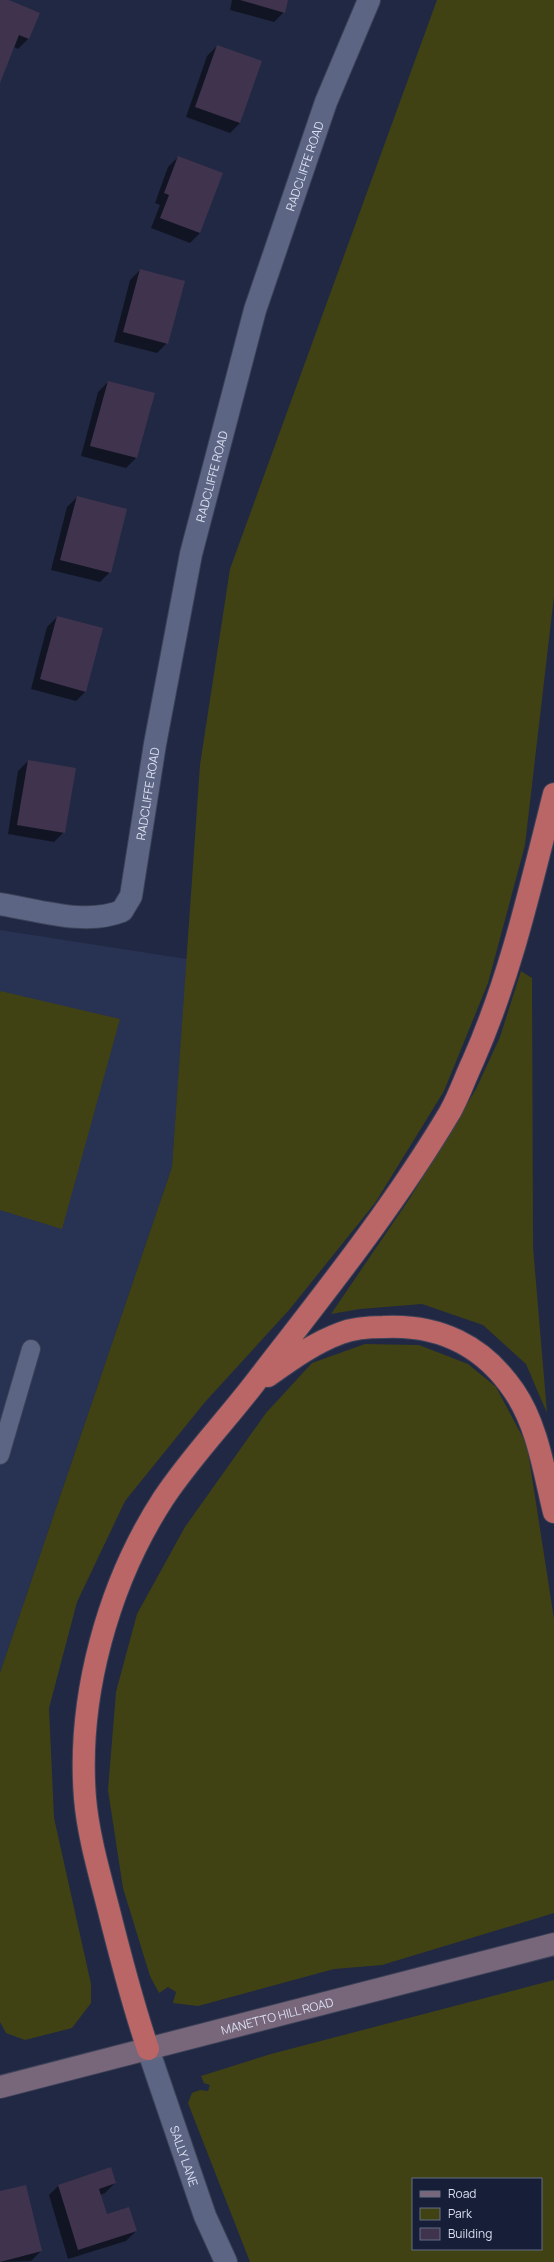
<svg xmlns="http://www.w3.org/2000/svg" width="554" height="2262" viewBox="0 0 554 2262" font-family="Manrope,sans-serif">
  <rect width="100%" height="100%" fill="#212843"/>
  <path fill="#283252" d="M 0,930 L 187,959 L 172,1167 L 0,1673 Z"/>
  <path fill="#414214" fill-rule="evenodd" d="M 437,0 L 554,0 L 554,596 L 525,845 L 488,983 L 444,1091 L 375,1203 L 289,1310 L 205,1402 L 125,1501 L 77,1602 L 49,1708 L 54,1818 L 91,1984 L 91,2003 L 72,2028 L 25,2040 L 6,2033 L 0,2022 L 0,1673 L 172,1167 L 200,765 L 230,569 Z
    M 521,971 L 532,978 L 533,1247 L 547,1413 L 526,1364 L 483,1325 L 422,1304 L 360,1309 L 331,1314 L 410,1198 L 476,1089 L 500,1037 Z
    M 0,991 L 120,1019 L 62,1229 L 0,1210 Z
    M 365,1344 L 419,1345 L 468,1364 L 496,1387 L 527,1445 L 554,1619 L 554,1913 L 382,1965 L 334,1969 L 198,2006 L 173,2003 L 176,1992 L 168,1987 L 159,1993 L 150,1976 L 123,1888 L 108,1790 L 116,1692 L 137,1614 L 185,1527 L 266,1413 L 312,1363 Z
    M 554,1980 L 554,2262 L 250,2262 L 188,2103 L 192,2093 L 200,2090 L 208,2091 L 210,2085 L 204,2083 L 201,2076 L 271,2054 ZM 413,2179 L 541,2179 L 541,2249 L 413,2249 Z"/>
  <path fill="#0007" d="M 0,0 L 6,0 L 39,13 L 28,39 L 18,49 L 14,47 L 0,81 Z
    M 232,0 L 287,0 L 284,12 L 274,22 L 230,10 Z
    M 217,46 L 240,123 L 230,133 L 186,117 L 207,56 Z
    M 178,157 L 200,233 L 190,243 L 151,228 L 160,205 L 155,203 L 168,167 Z
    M 140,270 L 167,343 L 157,353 L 114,342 L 130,280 Z
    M 108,382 L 136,458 L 126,468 L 81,456 L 98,392 Z
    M 77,497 L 110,572 L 100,582 L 51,570 L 67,507 Z
    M 57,617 L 86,691 L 76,701 L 31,689 L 47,627 Z
    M 28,761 L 64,832 L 54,842 L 8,834 L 18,771 Z
    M 115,2183 L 105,2193 L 100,2195 L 106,2215 L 136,2231 L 126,2241 L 68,2259 L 49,2195 L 59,2185 Z
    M 0,2192 L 41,2251 L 31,2261 L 0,2262 Z"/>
  <path fill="#40334e" d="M 0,0 L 9,0 L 40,13 L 29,39 L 19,35 L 0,83 Z
    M 240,0 L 288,0 L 285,13 Z
    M 217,45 L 262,61 L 240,123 L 195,107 Z
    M 178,156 L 223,173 L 200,233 L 160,218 L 169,195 L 164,193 Z
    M 140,269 L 185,281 L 168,344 L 123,332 Z
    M 108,381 L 155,393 L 137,458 L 90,446 Z
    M 77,496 L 127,509 L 111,573 L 60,560 Z
    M 57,616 L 103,628 L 86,692 L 40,679 Z
    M 28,760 L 76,768 L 65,833 L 17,825 Z
    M 111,2167 L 116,2183 L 99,2189 L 107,2214 L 129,2207 L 137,2231 L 78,2250 L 58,2185 Z
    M 26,2185 L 42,2251 L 0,2262 L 0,2191 Z"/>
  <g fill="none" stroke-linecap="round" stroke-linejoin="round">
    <defs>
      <path id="service" d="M 0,1455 L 31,1349"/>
      <g id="minor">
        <path id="s1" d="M 0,904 C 39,910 85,926 122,911 L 131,896 L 155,744 L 191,554 L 255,310 L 326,102 L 369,0"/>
        <path id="s2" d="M 148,2049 L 205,2216 L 226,2262"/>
      </g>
      <g id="secondary">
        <path id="s3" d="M 0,2087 L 554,1944"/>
      </g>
      <path id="motorway" d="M 268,1376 C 292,1359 314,1343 341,1333 C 354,1328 370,1327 383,1327 C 438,1324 483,1345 514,1391 C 538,1426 544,1472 554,1512
        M 148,2049 C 132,2002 120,1955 108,1907 C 99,1872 88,1834 85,1798 C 77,1697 108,1584 163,1499 C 190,1458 224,1423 254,1384 C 322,1296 393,1208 450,1112 C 459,1096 465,1078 473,1061 C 511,975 531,885 554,794"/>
    </defs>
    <use href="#service" stroke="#3c4258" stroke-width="20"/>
    <use href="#minor" stroke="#3c4258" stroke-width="24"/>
    <use href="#secondary" stroke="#3c4258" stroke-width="24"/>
    <use href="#motorway" stroke="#3c4258" stroke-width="24"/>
    <use href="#service" stroke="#5c6684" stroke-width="18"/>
    <use href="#minor" stroke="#5c6684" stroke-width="22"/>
    <use href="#secondary" stroke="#78667b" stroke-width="22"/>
    <use href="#motorway" stroke="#b66" stroke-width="22"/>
  </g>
  <g text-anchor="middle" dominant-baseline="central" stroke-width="4" stroke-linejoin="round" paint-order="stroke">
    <g font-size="12" fill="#d9dff0" stroke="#171f38">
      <text stroke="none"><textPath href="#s1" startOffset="893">RADCLIFFE ROAD</textPath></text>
      <text stroke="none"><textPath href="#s1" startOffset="569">RADCLIFFE ROAD</textPath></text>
      <text stroke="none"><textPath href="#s1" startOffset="245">RADCLIFFE ROAD</textPath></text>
      <text stroke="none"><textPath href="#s3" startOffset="286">MANETTO HILL ROAD</textPath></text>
      <text stroke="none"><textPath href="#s2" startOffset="113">SALLY LANE</textPath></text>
    </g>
  </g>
  <rect x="412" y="2178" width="130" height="72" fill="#171f38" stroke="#656c82"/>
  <rect x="420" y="2191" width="20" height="6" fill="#78667b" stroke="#656c82"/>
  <text x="448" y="2198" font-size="12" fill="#d9dff0">Road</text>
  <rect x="420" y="2208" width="20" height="12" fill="#414214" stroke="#656c82"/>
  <text x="448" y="2218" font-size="12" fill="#d9dff0">Park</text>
  <rect x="420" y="2228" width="20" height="12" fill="#40334e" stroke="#656c82"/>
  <text x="448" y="2238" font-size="12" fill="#d9dff0">Building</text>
</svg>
